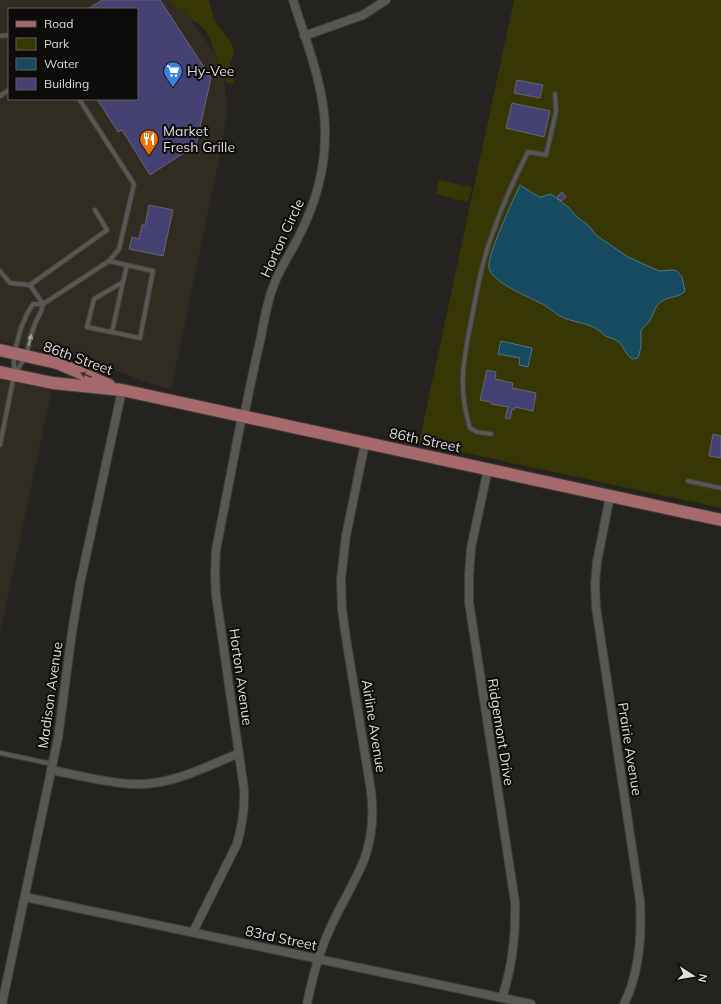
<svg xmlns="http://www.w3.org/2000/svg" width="721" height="1004" viewBox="0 0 721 1004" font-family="Mulish,sans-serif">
  <rect width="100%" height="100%" fill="#25231f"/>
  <path fill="#302c22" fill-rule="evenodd" d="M 0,0 L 178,0 L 223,66 L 227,109 L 222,145 L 171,389 L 151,384 L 103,366 L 46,351 L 0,341 ZM 9,9 L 137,9 L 137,99 L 9,99 Z
    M 0,372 L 53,383 L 0,634 Z"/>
  <path fill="#363704" d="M 170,0 L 209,0 C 211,7 212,15 215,21 C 222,35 242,44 230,62 L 231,68 L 235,73 L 233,83 L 230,84 L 227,82 L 218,65 L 216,54 L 206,31 L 199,24 L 190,19 L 184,11 L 172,4 Z
    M 514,0 L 721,0 L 721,508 L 419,443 Z
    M 439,180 L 472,187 L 468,202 L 436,194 Z"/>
  <path fill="#164a61" stroke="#527685" d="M 520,185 L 539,197 L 542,197 L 550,194 L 554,196 L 568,207 L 577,217 L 588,225 L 596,235 L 628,257 L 659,271 L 672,270 L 677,271 L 682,277 L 685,291 C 679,298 670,296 662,301 C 655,305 654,314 650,320 C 647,324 644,327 641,330 L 641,347 L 638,358 L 632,359 C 626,355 624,347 619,342 C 616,339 612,339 608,337 C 605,336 603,334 601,332 C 591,323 576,323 564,318 C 557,315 552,310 546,306 C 532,298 492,283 489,268 C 486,257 514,198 520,185 Z
    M 501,341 L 532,348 L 528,367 L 519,365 L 520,358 L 498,354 Z"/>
  <path fill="#464173" stroke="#67676d" d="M 102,0 L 160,0 L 211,78 L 196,145 L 150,175 L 122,130 L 118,132 L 97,99 L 137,99 L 137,9 L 88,9 Z
    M 517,80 L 543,85 L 540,98 L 514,93 Z
    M 512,103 L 550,111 L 544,137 L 506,128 Z
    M 562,192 L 566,197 L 561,201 L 557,197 Z
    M 149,205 L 173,210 L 163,256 L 129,249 L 132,237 L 139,239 L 142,225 L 145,225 Z
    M 487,370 L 496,372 L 495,379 L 513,383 L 512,388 L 536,393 L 533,411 L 515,407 L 514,410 L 512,409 L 510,419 L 505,418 L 508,407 L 491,404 L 491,402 L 480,400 Z
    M 713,434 L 721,436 L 721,458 L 709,456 Z"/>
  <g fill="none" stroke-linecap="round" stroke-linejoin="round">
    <defs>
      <path id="lane" d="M 0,36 L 9,35
        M 0,96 L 9,90
        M 109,261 L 153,271 L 140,338 L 87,327 L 94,299 L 123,282 L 127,265
        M 0,271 L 10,283 L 30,285 L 107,230 L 95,210
        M 30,285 L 43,304 L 109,261 L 119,249 L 134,184 L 79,99
        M 112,332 L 123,282
        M 491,434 L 477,432 L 470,428 C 457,387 464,357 472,317 C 477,290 482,262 492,235 C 502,206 514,179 528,152 L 546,155 L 556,112 L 555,94
        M 0,445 L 14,375 L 14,353 L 21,328 L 27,314 L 33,304 L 43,304 L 41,312 L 36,321 L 31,335 L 26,356 L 15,373
        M 688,481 L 721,488
        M 0,753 L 52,764"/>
      <path id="street" d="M 304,36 L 363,15 L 386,0
        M 244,417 C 249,390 255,363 261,337 C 264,320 267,303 273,287 C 279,269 291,253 299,236 C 316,203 326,165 325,128 C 324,85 306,41 293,0
        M 488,469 L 471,548 L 469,575 L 469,602 L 515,902 C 516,936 513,965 502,998
        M 610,496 L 597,562 L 595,584 L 596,607 L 640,901 C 642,936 640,972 624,1004
        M 51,770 C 78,775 106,783 133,784 C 170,786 206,767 239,753
        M 25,897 L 531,1004
        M 193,932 L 237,844 C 242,826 245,808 244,789 L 216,595 L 215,573 L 216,550 L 242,416
        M 2,1004 L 58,738 L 72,632 L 80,584 L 122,390
        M 307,1004 C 312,979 318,955 329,931 C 339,907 354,885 364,860 C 372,838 374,814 371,791 L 346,638 L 342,609 L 341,579 L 346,536 L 365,443"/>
      <path id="primary" d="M 0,350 L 57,363 L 109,385
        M 0,372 L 53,383 L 122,390 L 721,520"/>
    </defs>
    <use href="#lane" stroke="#403e3b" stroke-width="6"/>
    <use href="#street" stroke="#403e3b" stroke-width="10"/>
    <use href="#primary" stroke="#403e3b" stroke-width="14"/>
    <use href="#lane" stroke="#595753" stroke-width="4"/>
    <use href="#street" stroke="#595753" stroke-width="8"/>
    <use href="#primary" stroke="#a66a6d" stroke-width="12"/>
  </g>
  <defs><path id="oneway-solid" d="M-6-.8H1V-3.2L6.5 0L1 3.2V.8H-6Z"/></defs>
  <use fill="#a2a19d" href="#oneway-solid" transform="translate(30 340) rotate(-76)"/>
  <use fill="#4a3232" href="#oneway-solid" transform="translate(86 375) rotate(-158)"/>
  <defs>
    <symbol id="supermarket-pin" viewBox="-11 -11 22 30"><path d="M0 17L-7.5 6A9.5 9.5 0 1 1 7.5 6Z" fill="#3f7fe0" stroke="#0d0c0b"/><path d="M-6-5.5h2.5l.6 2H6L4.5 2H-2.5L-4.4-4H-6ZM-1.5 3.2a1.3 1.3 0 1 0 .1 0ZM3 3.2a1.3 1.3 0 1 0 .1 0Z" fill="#fff"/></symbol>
    <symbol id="restaurant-pin" viewBox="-11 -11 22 30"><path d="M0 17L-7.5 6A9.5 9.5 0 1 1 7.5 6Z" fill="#e8710a" stroke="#0d0c0b"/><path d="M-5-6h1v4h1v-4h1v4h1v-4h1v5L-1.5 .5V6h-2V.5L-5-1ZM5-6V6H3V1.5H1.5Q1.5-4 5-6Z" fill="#fff"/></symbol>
  </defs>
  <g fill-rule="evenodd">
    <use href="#supermarket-pin" x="162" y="60" width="22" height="30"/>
    <use href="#restaurant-pin" x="138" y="128" width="22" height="30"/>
  </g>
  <g text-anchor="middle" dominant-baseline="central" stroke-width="4" stroke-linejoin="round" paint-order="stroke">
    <g font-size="14" fill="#deddda" stroke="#0d0c0b" text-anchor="start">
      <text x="187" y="71">Hy-Vee</text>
      <text x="163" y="131">Market<tspan x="163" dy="16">Fresh Grille</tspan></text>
    </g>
    <g font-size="14" fill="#deddda" stroke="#0d0c0b">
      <text transform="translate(282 238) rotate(-65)">Horton Circle</text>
      <text transform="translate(78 358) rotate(20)">86th Street</text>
      <text transform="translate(425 440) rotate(12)">86th Street</text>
      <text transform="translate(241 677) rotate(82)">Horton Avenue</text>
      <text transform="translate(50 695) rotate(-82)">Madison Avenue</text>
      <text transform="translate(374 726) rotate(81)">Airline Avenue</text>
      <text transform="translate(501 732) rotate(81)">Ridgemont Drive</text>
      <text transform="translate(630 749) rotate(81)">Prairie Avenue</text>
      <text transform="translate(281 938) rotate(12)">83rd Street</text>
    </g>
  </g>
  <rect x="8" y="8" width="130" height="92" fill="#0d0c0b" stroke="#61605e"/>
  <rect x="16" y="21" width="20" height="6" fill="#a66a6d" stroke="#61605e"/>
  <text x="44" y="28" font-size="12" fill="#deddda">Road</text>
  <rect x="16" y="38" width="20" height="12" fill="#363704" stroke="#61605e"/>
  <text x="44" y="48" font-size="12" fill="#deddda">Park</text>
  <rect x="16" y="58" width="20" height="12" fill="#164a61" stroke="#61605e"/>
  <text x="44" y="68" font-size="12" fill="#deddda">Water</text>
  <rect x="16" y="78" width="20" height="12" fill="#464173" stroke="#61605e"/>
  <text x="44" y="88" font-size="12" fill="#deddda">Building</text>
  <g transform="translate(693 976) rotate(102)" stroke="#0d0c0b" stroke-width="3" paint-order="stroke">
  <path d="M0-3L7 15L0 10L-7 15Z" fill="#deddda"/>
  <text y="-6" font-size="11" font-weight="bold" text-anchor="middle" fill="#deddda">N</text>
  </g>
</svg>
